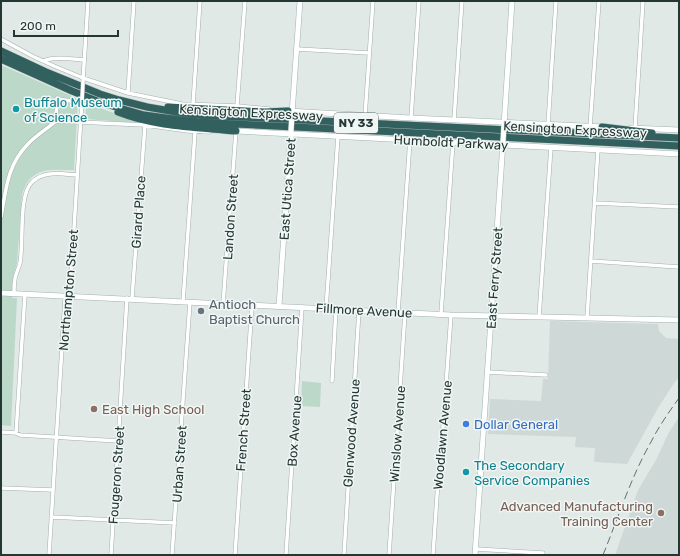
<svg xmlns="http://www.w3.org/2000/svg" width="680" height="556" font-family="Rubik,sans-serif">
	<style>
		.built { fill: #ced8d6 }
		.green { fill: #bbd8c8 }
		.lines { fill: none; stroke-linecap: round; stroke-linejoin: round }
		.street-casing { stroke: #a4b0ad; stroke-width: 4.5 }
		.secondary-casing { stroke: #a0b3b0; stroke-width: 6 }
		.highway-casing { stroke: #bdc3c2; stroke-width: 8 }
		.street { stroke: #fff; stroke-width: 3.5 }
		.secondary { stroke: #fff; stroke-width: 5 }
		.highway { stroke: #32605e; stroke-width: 7 }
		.rail { stroke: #5d7371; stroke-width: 1; stroke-dasharray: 8 4; stroke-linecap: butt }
		.street-bridge-casing { stroke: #a4b0ad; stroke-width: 4.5; stroke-linecap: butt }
		.secondary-bridge-casing { stroke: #a0b3b0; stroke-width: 6; stroke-linecap: butt }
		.street-bridge { stroke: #fff; stroke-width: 3.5 }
		.secondary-bridge { stroke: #fff; stroke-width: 5 }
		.culture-dot { fill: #0f9aa8; stroke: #f0f6f4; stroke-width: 1.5 }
		.worship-dot { fill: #6b7280; stroke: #f0f6f4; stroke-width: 1.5 }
		.education-dot { fill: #8d6e63; stroke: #f0f6f4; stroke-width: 1.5 }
		.shop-dot { fill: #3f7fe0; stroke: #f0f6f4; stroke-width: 1.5 }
		.labels { text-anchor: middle; stroke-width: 3; stroke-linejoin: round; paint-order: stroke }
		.shield { fill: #f0f6f4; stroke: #60706e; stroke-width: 1 }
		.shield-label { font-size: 12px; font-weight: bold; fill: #233735 }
		.culture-label { font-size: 13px; fill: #0d838f; stroke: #f0f6f4; text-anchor: start }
		.street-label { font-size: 13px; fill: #233735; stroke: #f0f6f4 }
		.worship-label { font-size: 13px; fill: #5b616d; stroke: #f0f6f4; text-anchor: start }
		.education-label { font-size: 13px; fill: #785e54; stroke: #f0f6f4; text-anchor: start }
		.shop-label { font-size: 13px; fill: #366cbe; stroke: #f0f6f4; text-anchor: start }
	</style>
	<rect width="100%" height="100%" fill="#e0e9e6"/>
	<path class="built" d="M550,321L658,324L659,331L666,338L679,339V377L674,383L658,408L627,464L594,462L595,448L575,447L576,437L488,434L490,399L541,401L543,379H548Z
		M679,417V555H615L638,490L656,460L669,432Z"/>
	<path class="green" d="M1,65L78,99L74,170C59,170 42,167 31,178C26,182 24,189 22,195L17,263L14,273L12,298H17L11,426L1,425Z
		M87,103L108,111L148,124L87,119L85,116L86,107L87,106Z
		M302,381L321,383L320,407L301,406Z"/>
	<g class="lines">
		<defs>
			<path id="street" d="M1,39L32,56L54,66L83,78L128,93L182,104L237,106L269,109
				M297,49L369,53
				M43,61C55,56 71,59 84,60
				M83,80L88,1
				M128,93L134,1
				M193,104L200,1
				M237,106L245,1
				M365,116L373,1
				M411,118L419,1
				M454,120L462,1
				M56,121L57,98L59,99L82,103
				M548,125L556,1
				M590,127L599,1
				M635,128L643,1
				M595,203L679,207
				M1,217C6,190 7,166 27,145C35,136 47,129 56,121L145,125L188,131L210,132
				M591,261L679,267
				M14,293C14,287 14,280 16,275C17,271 19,267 20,263C24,243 18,195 32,182C44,170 62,174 77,175
				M132,298L145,125
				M183,302L195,132
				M223,304L236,131
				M326,309L338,136
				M398,312L410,140
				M441,314L453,142
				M539,317L551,147
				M587,318L598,149
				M487,372L546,375
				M332,381L336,309
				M1,432L16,433L20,435L118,441
				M16,433L25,294
				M1,488L53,490
				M52,517L175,523
				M475,549L543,553
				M49,555L65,299L70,293L82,100
				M111,555L127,298
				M172,555L190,302
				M235,555L252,305
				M286,555L302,307
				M344,555L359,310
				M389,555L405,313
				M433,555L438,481L440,469L451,315"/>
			<path id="secondary" d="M288,111L411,118L605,127
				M292,114L300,1
				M504,125L512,1
				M631,128L679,130
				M236,131L679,154
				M1,293L451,315L679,320
				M279,306L291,132
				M475,555L503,142"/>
			<path id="highway" d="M1,51L46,72L100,94L119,100L147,107L176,112L197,115L281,119L679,138
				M1,59L72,91L102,103L144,115L196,122L236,124L679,146
				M168,107L265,112L288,111
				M118,112C156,127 195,127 236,131
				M602,127L652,133"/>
		</defs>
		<use href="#street" class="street-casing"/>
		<use href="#secondary" class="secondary-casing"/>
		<use href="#highway" class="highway-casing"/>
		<use href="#street" class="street"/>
		<use href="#secondary" class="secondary"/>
		<use href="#highway" class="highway"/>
		<path class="rail" d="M603,555C618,518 631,477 651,442C659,426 669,412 679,398"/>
		<defs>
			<path id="street-bridge" d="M82,100L83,82"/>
			<path id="secondary-bridge" d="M291,131L292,114
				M503,142L504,125"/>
		</defs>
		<use href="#street-bridge" class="street-bridge-casing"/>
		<use href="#secondary-bridge" class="secondary-bridge-casing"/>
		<use href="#street-bridge" class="street-bridge"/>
		<use href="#secondary-bridge" class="secondary-bridge"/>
	</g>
	<g class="culture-dot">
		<circle cx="16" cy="109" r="4"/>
		<circle cx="466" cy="472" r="4"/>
	</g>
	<circle class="worship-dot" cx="201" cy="311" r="4"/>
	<g class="education-dot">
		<circle cx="94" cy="409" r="4"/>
		<circle cx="661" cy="513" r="4"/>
	</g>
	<circle class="shop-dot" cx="466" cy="424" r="4"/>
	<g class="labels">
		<rect class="shield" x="334" y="113" width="44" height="20" rx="3"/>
		<g class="shield-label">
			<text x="356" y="127">NY 33</text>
		</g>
		<g class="culture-label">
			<text x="24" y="107">Buffalo Museum<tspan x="24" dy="15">of Science</tspan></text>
			<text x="474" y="470">The Secondary<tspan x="474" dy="15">Service Companies</tspan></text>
		</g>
		<g class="street-label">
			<text transform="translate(251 112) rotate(3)" y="5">Kensington Expressway</text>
			<text transform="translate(575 129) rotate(3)" y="5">Kensington Expressway</text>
			<text transform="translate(451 142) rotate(3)" y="5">Humboldt Parkway</text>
			<text transform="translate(287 189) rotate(-86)" y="5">East Utica Street</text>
			<text transform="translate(138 212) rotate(-86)" y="5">Girard Place</text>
			<text transform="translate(230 217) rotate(-86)" y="5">Landon Street</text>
			<text transform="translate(494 278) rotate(-86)" y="5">East Ferry Street</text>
			<text transform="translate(68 290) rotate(-85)" y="5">Northampton Street</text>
			<text transform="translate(364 310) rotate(3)" y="5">Fillmore Avenue</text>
			<text transform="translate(243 430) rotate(-86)" y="5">French Street</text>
			<text transform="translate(294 431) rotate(-86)" y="5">Box Avenue</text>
			<text transform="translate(351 433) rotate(-86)" y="5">Glenwood Avenue</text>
			<text transform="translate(397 434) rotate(-86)" y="5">Winslow Avenue</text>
			<text transform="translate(442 435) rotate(-85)" y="5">Woodlawn Avenue</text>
			<text transform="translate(179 464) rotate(-86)" y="5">Urban Street</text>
			<text transform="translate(116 475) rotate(-86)" y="5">Fougeron Street</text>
		</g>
		<g class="worship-label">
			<text x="209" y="309">Antioch<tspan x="209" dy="15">Baptist Church</tspan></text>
		</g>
		<g class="education-label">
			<text x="102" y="414">East High School</text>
			<text x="653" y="511" text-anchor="end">Advanced Manufacturing<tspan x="653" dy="15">Training Center</tspan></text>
		</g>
		<g class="shop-label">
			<text x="474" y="429">Dollar General</text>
		</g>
	</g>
	<rect width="680" height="556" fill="none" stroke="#233735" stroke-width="4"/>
	<path d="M14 30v6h104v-6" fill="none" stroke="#233735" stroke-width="2"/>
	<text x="20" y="30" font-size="12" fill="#233735" stroke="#f0f6f4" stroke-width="3" paint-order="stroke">200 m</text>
</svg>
